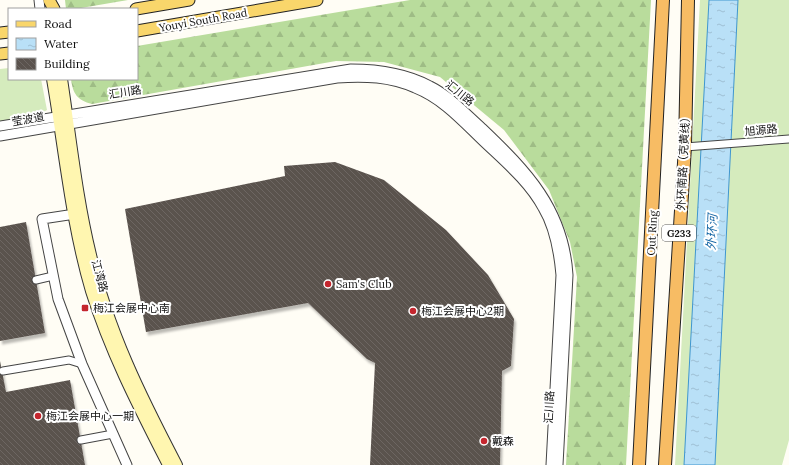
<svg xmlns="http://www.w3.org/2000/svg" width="789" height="465" font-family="Lora,'Noto Sans SC',serif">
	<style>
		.grass { fill: #d5ebbd }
		.forest { fill: url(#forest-firs) }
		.water { fill: url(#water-ripples); stroke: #3f96cf }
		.building { fill: url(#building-back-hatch); filter: url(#shadow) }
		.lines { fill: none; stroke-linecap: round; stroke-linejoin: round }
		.minor-casing { stroke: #444; stroke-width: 9 }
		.tertiary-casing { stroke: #444; stroke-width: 11 }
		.secondary-casing { stroke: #333; stroke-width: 12 }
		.primary-casing { stroke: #222; stroke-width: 13 }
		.trunk-casing { stroke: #222; stroke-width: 14 }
		.minor { stroke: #fff; stroke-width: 7 }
		.tertiary { stroke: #fff; stroke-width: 9 }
		.secondary { stroke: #fff6b0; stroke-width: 10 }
		.primary { stroke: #f9d66b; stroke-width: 11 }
		.trunk { stroke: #f7bc64; stroke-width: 12 }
		.poi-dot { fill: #c4262e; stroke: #fff; stroke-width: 1.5 }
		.labels { text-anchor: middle; stroke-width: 4; stroke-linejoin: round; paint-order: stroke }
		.shield { fill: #fff; stroke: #585858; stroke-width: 1 }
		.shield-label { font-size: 10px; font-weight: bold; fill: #111 }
		.street-label { font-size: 11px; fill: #111; stroke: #fff }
		.poi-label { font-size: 11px; fill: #111; stroke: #fff; text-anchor: start }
		.water-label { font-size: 12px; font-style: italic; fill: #1768a6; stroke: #fff }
	</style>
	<defs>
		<pattern id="forest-firs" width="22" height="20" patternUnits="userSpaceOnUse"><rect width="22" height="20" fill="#b9dc9c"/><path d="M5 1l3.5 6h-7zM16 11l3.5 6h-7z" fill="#9ebc85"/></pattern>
		<pattern id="water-ripples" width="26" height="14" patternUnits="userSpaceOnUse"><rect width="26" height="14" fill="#b9e0f7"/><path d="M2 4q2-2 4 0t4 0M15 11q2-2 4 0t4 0" fill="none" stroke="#9ebfd3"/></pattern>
		<pattern id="building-back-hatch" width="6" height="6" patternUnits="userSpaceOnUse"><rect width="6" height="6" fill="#5a524d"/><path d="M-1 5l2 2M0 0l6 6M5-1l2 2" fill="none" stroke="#6d6662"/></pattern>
		<filter id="shadow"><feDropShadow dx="2" dy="3.5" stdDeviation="1" flood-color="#0004"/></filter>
	</defs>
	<rect width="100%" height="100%" fill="#fffdf5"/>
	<path class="grass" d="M700,0H789V440L782,465H675Z
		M9,68V79H41L47,110L36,116L0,122V69Z"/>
	<path class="forest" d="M65,0H128L81,8L66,9Z
		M410,0H651L626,465H566L577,277L570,242L549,190L504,130L440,77L384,62L336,61L92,104C77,100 73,94 71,79H137V46Z"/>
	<path class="water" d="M709,0H738L715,465H684Z"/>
	<path class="building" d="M335,162L384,180L446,230L488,275L514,319L511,366L502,371L500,465H370L375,363L367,359L308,303L146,332L125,209L285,176L284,166Z
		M26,222L45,333L0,341V227Z
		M0,361L6,392L70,380L85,465H0Z"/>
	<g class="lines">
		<defs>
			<path id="minor" d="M685,147L789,139
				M36,280L53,276
				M3,371L69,360L82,364
				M81,440L113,434"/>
			<path id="tertiary" d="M39,0L40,9
				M0,126L351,69C378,69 406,73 430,86C450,96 465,113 482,128C527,171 564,209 568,275L558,465
				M0,136L337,78C365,76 390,77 415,88C443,99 463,122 484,142C505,162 529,182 543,208C555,228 559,252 561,275L551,465
				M75,214L42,219L58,299L82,364L127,465"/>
			<path id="secondary" d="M52,79C64,148 71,224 91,291C110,352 139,408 168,465
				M62,79C71,138 77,198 91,255C108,330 142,398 177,465"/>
			<path id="primary" d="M49,0L54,9
				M136,9L189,0
				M137,31L317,0
				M0,33L9,32
				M0,54L9,53"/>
			<path id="trunk" d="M639,465L663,0
				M665,465L685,147L688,0"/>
		</defs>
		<use href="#minor" class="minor-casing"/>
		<use href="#tertiary" class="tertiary-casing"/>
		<use href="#secondary" class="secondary-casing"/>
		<use href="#primary" class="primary-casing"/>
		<use href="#trunk" class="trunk-casing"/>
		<use href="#minor" class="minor"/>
		<use href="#tertiary" class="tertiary"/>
		<use href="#secondary" class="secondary"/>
		<use href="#primary" class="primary"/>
		<use href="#trunk" class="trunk"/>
	</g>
	<g class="poi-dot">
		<circle cx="328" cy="284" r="4"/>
		<rect x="81" y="304" width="8" height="8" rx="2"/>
		<circle cx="413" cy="311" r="4"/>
		<circle cx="38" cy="416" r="4"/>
		<circle cx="484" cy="441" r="4"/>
	</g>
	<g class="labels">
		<rect class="shield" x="662" y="225" width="34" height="16" rx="3"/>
		<g class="shield-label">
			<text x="679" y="237">G233</text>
		</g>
		<g class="street-label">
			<text transform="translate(203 20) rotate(-10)" y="4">Youyi South Road</text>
			<text transform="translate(125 92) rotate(-9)" y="4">汇川路</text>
			<text transform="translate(460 93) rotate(39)" y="4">汇川路</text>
			<text transform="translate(28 119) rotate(-10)" y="4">莹波道</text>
			<text transform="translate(761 130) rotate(-5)" y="4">旭源路</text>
			<text transform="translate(683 161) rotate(-87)" y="4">外环南路（克黄线）</text>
			<text transform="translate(652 233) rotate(-87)" y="4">Out Ring</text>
			<text transform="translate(100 276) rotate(75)" y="4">江湾路</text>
			<text transform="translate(549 407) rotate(-87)" y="4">汇川路</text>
		</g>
		<g class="poi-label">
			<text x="336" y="288">Sam's Club</text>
			<text x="93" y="312">梅江会展中心南</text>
			<text x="421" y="315">梅江会展中心2期</text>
			<text x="46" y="420">梅江会展中心一期</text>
			<text x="492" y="445">戴森</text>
		</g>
		<g class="water-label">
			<text transform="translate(712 232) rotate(-87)" y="4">外环河</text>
		</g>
	</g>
	<rect x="8" y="8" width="130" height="72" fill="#ffffff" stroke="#a0a0a0"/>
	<rect x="16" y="21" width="20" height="6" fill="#f9d66b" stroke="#a0a0a0"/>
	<text x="44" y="28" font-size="12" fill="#111111">Road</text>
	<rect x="16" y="38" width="20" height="12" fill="url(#water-ripples)" stroke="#a0a0a0"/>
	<text x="44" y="48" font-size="12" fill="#111111">Water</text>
	<rect x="16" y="58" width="20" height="12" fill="url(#building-back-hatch)" stroke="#a0a0a0"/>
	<text x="44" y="68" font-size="12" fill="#111111">Building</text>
</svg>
